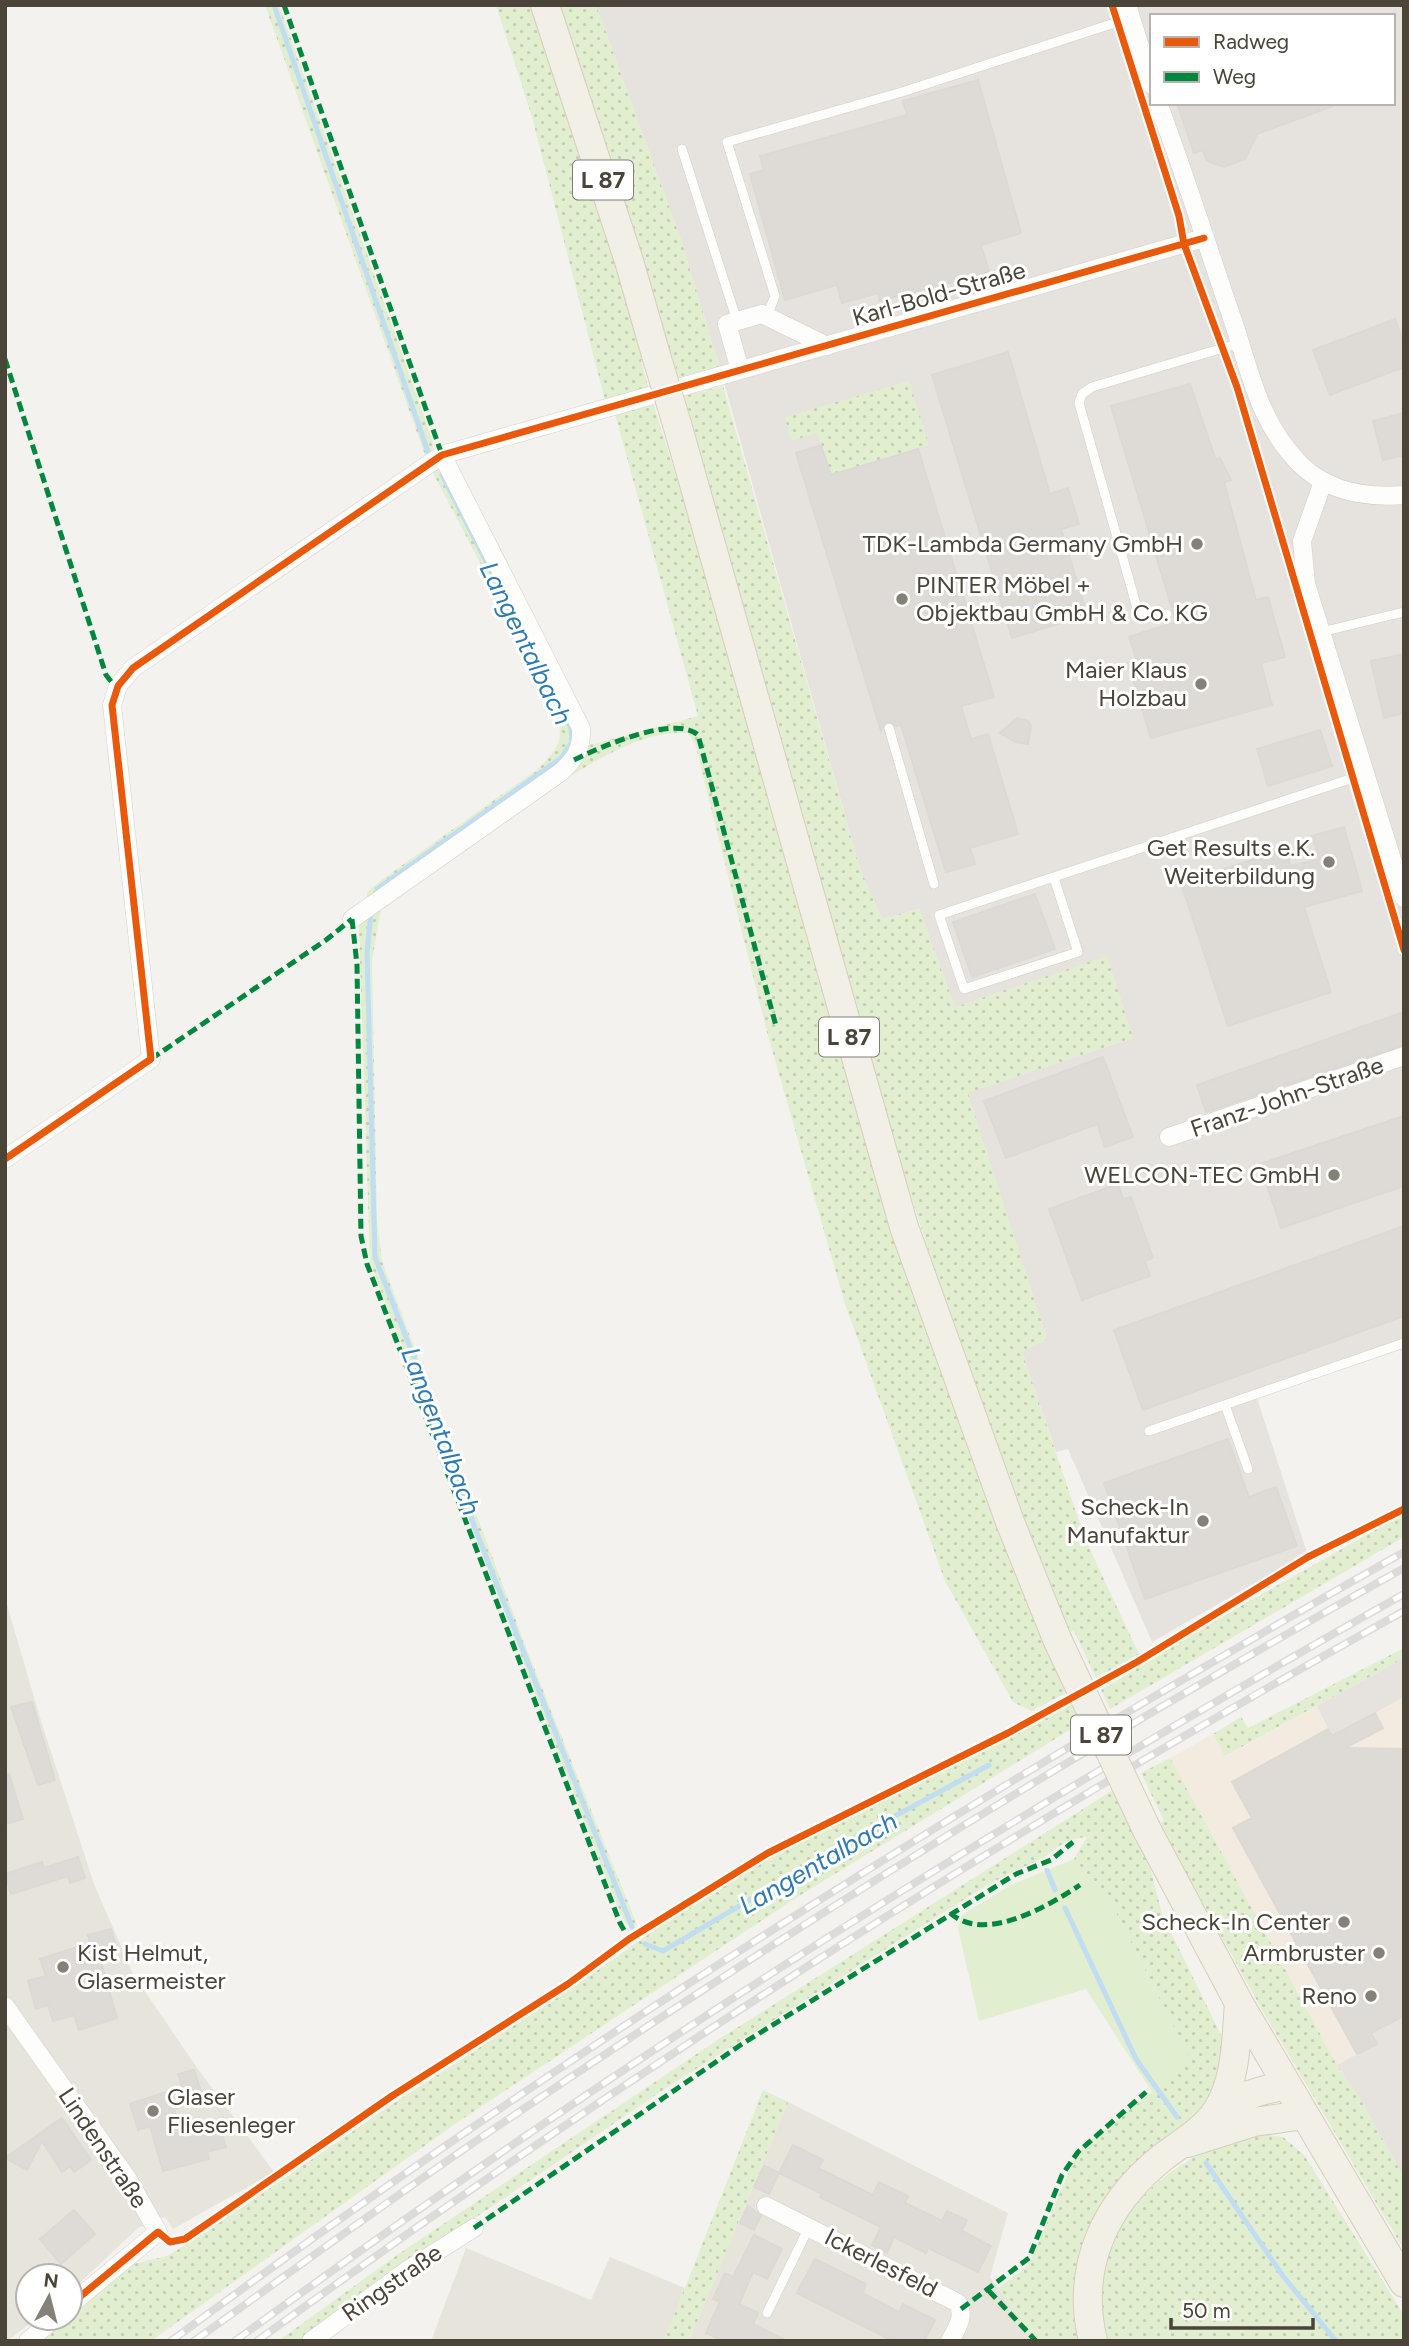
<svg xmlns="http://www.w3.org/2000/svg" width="1409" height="2346" font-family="Figtree,sans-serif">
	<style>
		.residential { fill: #e7e4dc }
		.commercial { fill: #f3ebdf }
		.industrial { fill: #e6e2de; fill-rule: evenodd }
		.grass { fill: url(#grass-dots) }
		.garden { fill: #e1eecf }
		.parking { fill: #e6e3df }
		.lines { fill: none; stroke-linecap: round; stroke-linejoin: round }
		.stream { stroke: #c0ddf1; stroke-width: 5 }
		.building { fill: #dedbd6; stroke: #dcd9d4; stroke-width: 2 }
		.service-casing { stroke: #d2d0cb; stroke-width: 10 }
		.minor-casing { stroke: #d2d0cb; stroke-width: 19 }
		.primary-casing { stroke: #d6cebb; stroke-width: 30 }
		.service { stroke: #fdfdfc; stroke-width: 9 }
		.minor { stroke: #fdfdfc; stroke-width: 18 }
		.primary { stroke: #f2efe6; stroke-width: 28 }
		.rail-casing { stroke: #dbdbda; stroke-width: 8 }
		.rail { stroke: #fff; stroke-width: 5; stroke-dasharray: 16; stroke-linecap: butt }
		.primary-bridge-casing { stroke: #d6cebb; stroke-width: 30; stroke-linecap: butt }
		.primary-bridge { stroke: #f2efe6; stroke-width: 28 }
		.quiet { stroke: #00873e; stroke-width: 5; stroke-dasharray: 10 5; stroke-linecap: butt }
		.cycleway-casing { stroke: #fff; stroke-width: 11 }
		.cycleway { stroke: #e8590c; stroke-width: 7 }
		.poi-dot { fill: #868178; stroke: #fff; stroke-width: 2.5 }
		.labels { text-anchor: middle; stroke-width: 6; stroke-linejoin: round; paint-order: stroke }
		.shield { fill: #fff; stroke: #817c74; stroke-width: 2 }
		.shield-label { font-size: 23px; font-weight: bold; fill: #4b4439 }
		.street-label { font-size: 24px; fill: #4b4439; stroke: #fff }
		.poi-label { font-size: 24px; fill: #4b4439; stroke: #fff; text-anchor: end }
		.water-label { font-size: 26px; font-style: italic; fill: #2e7ab2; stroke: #fff }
	</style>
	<defs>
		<pattern id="grass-dots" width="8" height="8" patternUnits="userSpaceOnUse" patternTransform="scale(1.75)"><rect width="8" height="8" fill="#e1eecf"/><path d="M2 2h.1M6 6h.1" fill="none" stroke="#c3cdb2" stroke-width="1.8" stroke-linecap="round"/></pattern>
	</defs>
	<rect width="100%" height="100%" fill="#f4f2ee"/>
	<path class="residential" d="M5,1598L41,1721L94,1884L133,1974L198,2069L274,2172L173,2229L165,2217L138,2228L70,2292V2276H28V2318H37L7,2341Z
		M788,2102L1008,2213L990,2277L1036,2341H689Z
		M466,2248L591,2300L610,2257L685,2288L664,2341H431Z"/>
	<path class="commercial" d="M1404,1658V2177L1358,2095L1337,2065L1170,1758L1213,1734L1226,1756Z"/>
	<path class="industrial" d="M596,5H1404V1347L1257,1398L1307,1553L1152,1642L1068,1449L1056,1452L1022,1352L1047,1339L967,1093L1133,1038L1107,957L955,1007L919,909L882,919L860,869L720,368L681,240ZM1152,16H1393V103H1152Z"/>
	<path class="grass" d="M265,5H279L433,442V449L426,458Z
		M496,5H533L581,151L644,359L641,360L649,390L606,404L532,117Z
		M558,5H596L681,240L720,368L680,382L671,352H668Z
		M909,381L929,445L831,475L817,433L791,441L785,417Z
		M723,386L860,869L882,919L919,909L955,1007L1107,956L1133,1038L968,1093L1047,1339L1022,1352L1085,1539L1139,1654L1096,1678L1074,1631L1069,1632C906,1241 803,828 688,420L691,419L684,396Z
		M653,403L1045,1645L1066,1693L1031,1711L1013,1702L945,1581L845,1304L767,1032L695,743L688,733C636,730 586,768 542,793L582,760L590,745L698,716L615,414Z
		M441,469L574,724L572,756L365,902L368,891L387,876L538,769C563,744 564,738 554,704L432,471Z
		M382,903L372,961L377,1222L382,1261L527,1650L637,1925L632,1927L625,1923L605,1875L370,1262L359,928L362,918Z
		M1404,1514V1537L1110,1709L1101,1690L1244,1604Z
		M1404,1648V1658L1225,1756L1213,1734L1241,1717L1248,1728Z
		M1071,1703L1081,1723L799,1896L637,2003L455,2124L151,2341H39L70,2318V2315L129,2265L167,2256L197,2238L397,2101L578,1984L659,1927L771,1857Z
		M1170,1758L1337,2065L1358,2095L1404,2177V2250L1260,2006L1159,1824L1164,1821L1141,1773Z
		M1113,1790L1144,1843L1162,1914L1223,2039L1217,2090L1085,2245L1075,2279L1074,2322L1080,2341H1036L998,2288L1029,2265L1078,2151L1152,2092L1188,2055L1108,1897L1074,1859L1087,1837C1059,1839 1059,1850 1037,1861C1016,1870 996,1880 976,1892L663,2090L425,2252L304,2341H278L400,2253L713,2043Z
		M763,2090L788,2102L689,2341H664Z
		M1264,2134L1283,2137L1304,2155L1404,2315V2341H1105C1077,2236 1165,2149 1264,2134Z"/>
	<path class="garden" d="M1074,1859L1108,1897L1188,2055L1152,2092L1086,1989L979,2021L958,1928L962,1915L1011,1885Z"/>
	<path class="parking" d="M627,5H1025L658,112Z
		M1330,107L1336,118L1348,114L1389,220L1375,226L1381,238L1253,286L1249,275L1237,280L1203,189L1249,174L1245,159L1254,141L1253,136Z
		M702,138L734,234L719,239L739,297L711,307L659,152Z
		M1184,274L1206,342L1180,351L1192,382L1109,406L1160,579L1145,583L1103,580L1028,322Z
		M883,354L887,368L802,393L798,379Z
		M758,401L873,797L856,802L741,405Z
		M1404,1658V1697L1332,1736L1317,1706Z
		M1403,2017L1404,2019V2177L1358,2095L1337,2065L1377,2044L1372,2034Z"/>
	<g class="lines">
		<path class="stream" d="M274,5L428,452
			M377,889L561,758L572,742L571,728L442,475
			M371,913L367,953L375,1257L445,1438L476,1531L632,1927
			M1047,1870L1055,1890
			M1065,1908L1136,2059L1177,2117
			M645,1944L663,1951L858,1836L989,1765
			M1206,2163L1283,2276L1336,2341"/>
	</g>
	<path class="building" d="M978,80L1021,233L981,245L989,272L880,301L878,293L842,303L837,285L785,300L750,174L764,170L760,156L907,115L903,101Z
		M1177,103H1335L1336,105L1257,134L1245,159L1224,167L1207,161L1203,150L1194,153Z
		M1395,319L1404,343V367L1330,395L1313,350Z
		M1008,352L1050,494L1068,488L1079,524L1061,529L1087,615L1012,638L932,375Z
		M1190,384L1216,460L1220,458L1231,480L1224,482L1256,600L1268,597L1285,657L1261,663L1272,705L1151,738L1128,663L1137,660L1129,637L1176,622L1111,406Z
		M1404,413V455L1383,460L1373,421Z
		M821,445L831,475L918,449L994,697L961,706L971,739L988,734L1018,834L970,848L975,864L946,872L901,725L896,726L886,722L881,731L796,453Z
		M1404,654V713L1384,718L1371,661Z
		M1017,718L1028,721L1031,726L1028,744L1015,742L1000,733Z
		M1320,730L1332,766L1268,786L1257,749Z
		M1344,827L1362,891L1304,907L1331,992L1228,1026L1181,883L1285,849L1291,866L1319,859L1312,836Z
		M1035,894L1055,949L972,977L953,922Z
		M1404,1012V1045L1206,1112L1197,1085Z
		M1103,1057L1133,1137L1105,1147L1097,1124L1006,1158L984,1101Z
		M1404,1116V1186L1281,1228L1260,1164Z
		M1118,1184L1123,1199L1131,1197L1153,1258L1145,1261L1150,1276L1082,1300L1049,1209Z
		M1404,1226V1316L1143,1410L1114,1330Z
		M1228,1439L1249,1497L1276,1487L1297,1546L1145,1599L1104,1483Z
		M32,1702L55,1780L38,1785L11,1707Z
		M1375,1713L1383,1728L1345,1748L1404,1749V2016L1371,2033L1377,2044L1357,2054L1233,1828L1252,1818L1232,1782L1328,1729L1332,1736Z
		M5,1774H9L23,1819L5,1824Z
		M78,1857L85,1878L70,1883L68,1876L11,1894L5,1874L42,1862L44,1868Z
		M111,1929L117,1950L99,1955L117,2018L79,2030L74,2015L53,2021L48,2005L36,2009L28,1981L46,1976L40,1959L90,1943L88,1935Z
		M194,2070L204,2100L174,2109L184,2139L220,2128L226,2147L207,2152L209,2159L163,2171L150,2126L138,2130L130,2104L182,2087L178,2074Z
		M62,2118L91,2160L74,2172L70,2166L62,2172L42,2141L27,2170L5,2158Z
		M793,2145L823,2160L818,2168L873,2195L879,2182L908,2196L905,2203L942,2221L947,2211L967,2220L962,2231L991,2246L978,2272L928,2248L926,2253L894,2237L887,2253L872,2245L881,2227L820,2197L822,2194L779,2173Z
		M764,2166L779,2173L769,2194L754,2187Z
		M748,2206L761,2216L754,2230L740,2223Z
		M74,2210L95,2234L61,2264L40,2239Z
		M754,2235L782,2249L767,2279L753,2272L739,2304L758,2313L753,2324L787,2341H724L706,2333L720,2302L713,2299L725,2273L733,2277Z
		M815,2259L866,2284L862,2293L899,2312L903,2304L935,2320L924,2341H893L797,2293Z"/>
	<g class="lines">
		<defs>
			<path id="service" d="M682,149L737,321
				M767,316L775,296L727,142L902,92L1130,18
				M1167,614L1145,615L1137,608L1079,403L1082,394L1092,387L1240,343
				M1321,632L1404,612
				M889,728L934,884
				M1054,878L1078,952L964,989L939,915L1365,774
				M1225,1405L1248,1469
				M1149,1431L1404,1343
				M767,2313L809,2227"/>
			<path id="minor" d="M1127,5L1152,85
				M1158,103C1185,175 1208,248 1233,321C1251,374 1259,423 1300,464C1328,492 1366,498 1404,495
				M740,370L727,324L762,314L827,346
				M1323,482L1302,541L1306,584L1404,898
				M352,919L561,772C576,758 582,749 581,728L442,455
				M1169,1137L1404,1056
				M5,1159L151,1059L112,705L118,686L133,668L442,455L1204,238
				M5,2006L127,2178L158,2232L70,2305
				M766,2206L958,2303C965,2317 957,2328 950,2341
				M28,2341L55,2318
				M311,2341L409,2269L474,2228"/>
			<path id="primary" d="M545,5L629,261L656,355
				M677,424L904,1227L1010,1522L1057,1639
				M1147,1830L1239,2003L1404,2283
				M1215,2113C1239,2098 1258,2089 1286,2086
				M1188,2143L1254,2122L1304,2115
				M1093,2341C1075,2267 1105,2203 1163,2157C1180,2144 1204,2130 1216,2112C1237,2081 1236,2038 1239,2003"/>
		</defs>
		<use href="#service" class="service-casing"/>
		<use href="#minor" class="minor-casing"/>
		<use href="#primary" class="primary-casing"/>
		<use href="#service" class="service"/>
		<use href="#minor" class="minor"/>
		<use href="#primary" class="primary"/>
		<defs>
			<path id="rail" d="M171,2341C564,2051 980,1792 1404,1552
				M194,2341C298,2267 401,2191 507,2120C798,1923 1097,1739 1404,1568
				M235,2341C608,2068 1001,1820 1404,1594
				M257,2341C624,2075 1007,1831 1404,1611"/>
		</defs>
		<use href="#rail" class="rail-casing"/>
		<use href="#rail" class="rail"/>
		<defs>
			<path id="primary-bridge" d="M656,355L677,424
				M1057,1639L1147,1830"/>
		</defs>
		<use href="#primary-bridge" class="primary-bridge-casing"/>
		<use href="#primary-bridge" class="primary-bridge"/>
		<path class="quiet" d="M284,5L442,455
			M5,359L106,675L117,689
			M574,760C600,747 675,714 698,735L776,1026
			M352,919L357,965L361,1236L367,1264L620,1923L629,1939
			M151,1059L326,940L352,919
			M950,1913C985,1944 1048,1906 1080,1885
			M474,2228L742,2044L1016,1874L1051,1860L1073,1842
			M989,2291L1036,2341
			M961,2309L1029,2258L1062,2175L1078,2152L1146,2092"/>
		<defs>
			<path id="cycleway" d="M1112,5L1179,216L1184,244L1237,387L1404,950
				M5,1159L151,1059L112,705L118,686L133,668L442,455L1204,238
				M70,2305L158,2232L170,2242L185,2239L392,2096L568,1984L629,1939L768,1853L1008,1733L1137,1662L1308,1557L1404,1509"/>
		</defs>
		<use href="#cycleway" class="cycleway-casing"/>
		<use href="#cycleway" class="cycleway"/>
	</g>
	<g class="poi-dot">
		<circle cx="1197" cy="544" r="7"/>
		<circle cx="902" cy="599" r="7"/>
		<circle cx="1201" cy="684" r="7"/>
		<circle cx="1329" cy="862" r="7"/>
		<circle cx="1334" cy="1175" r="7"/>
		<circle cx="1203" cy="1521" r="7"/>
		<circle cx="1344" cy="1922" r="7"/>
		<circle cx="1379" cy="1953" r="7"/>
		<circle cx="63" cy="1967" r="7"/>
		<circle cx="1371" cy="1996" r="7"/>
		<circle cx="153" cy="2111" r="7"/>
	</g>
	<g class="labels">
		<g class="shield">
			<rect x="573" y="160.5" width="60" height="39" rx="5"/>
			<rect x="819" y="1017.5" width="60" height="39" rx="5"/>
			<rect x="1071" y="1715.5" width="60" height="39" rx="5"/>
		</g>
		<g class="shield-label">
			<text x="603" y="188">L 87</text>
			<text x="849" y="1045">L 87</text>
			<text x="1101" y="1743">L 87</text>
		</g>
		<g class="street-label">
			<text transform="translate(939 294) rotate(-16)" y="8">Karl-Bold-Straße</text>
			<text transform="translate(1287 1097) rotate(-19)" y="8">Franz-John-Straße</text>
			<text transform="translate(103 2148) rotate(56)" y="8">Lindenstraße</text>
			<text transform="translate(881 2263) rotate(27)" y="8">Ickerlesfeld</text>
			<text transform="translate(392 2283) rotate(-35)" y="8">Ringstraße</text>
		</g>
		<g class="poi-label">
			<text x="1183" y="552">TDK-Lambda Germany GmbH</text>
			<text x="916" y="593" text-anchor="start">PINTER Möbel +<tspan x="916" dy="28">Objektbau GmbH &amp; Co. KG</tspan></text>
			<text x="1187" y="678">Maier Klaus<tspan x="1187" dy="28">Holzbau</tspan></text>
			<text x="1315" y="856">Get Results e.K.<tspan x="1315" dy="28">Weiterbildung</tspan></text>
			<text x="1320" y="1183">WELCON-TEC GmbH</text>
			<text x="1189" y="1515">Scheck-In<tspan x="1189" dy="28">Manufaktur</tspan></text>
			<text x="1330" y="1930">Scheck-In Center</text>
			<text x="77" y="1961" text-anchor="start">Kist Helmut,<tspan x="77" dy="28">Glasermeister</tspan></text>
			<text x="1365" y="1961">Armbruster</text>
			<text x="1357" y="2004">Reno</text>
			<text x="167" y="2105" text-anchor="start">Glaser<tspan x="167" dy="28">Fliesenleger</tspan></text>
		</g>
		<g class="water-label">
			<text transform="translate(526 643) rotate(64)" y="9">Langentalbach</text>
			<text transform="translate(441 1431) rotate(69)" y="9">Langentalbach</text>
			<text transform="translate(818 1863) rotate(-30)" y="9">Langentalbach</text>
		</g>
	</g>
	<rect width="1409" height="2346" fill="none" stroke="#4b4439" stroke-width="14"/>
	<rect x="1150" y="14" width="245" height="91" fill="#ffffff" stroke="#b7b4b0" stroke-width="2"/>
	<rect x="1164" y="37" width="35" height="10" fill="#e8590c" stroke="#b7b4b0" stroke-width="2"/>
	<text x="1213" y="49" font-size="21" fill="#4b4439">Radweg</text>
	<rect x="1164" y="72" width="35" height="10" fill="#00873e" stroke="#b7b4b0" stroke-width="2"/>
	<text x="1213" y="84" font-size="21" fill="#4b4439">Weg</text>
	<g transform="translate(49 2297) rotate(7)"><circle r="33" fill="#ffffff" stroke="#b7b4b0" stroke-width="2"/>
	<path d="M0-5L12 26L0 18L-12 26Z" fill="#868178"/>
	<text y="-10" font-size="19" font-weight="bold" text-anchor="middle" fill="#4b4439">N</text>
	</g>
	<path d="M1171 2318v10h142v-10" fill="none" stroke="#4b4439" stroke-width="3.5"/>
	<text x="1182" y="2318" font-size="21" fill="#4b4439" stroke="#ffffff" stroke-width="5" paint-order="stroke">50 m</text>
</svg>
